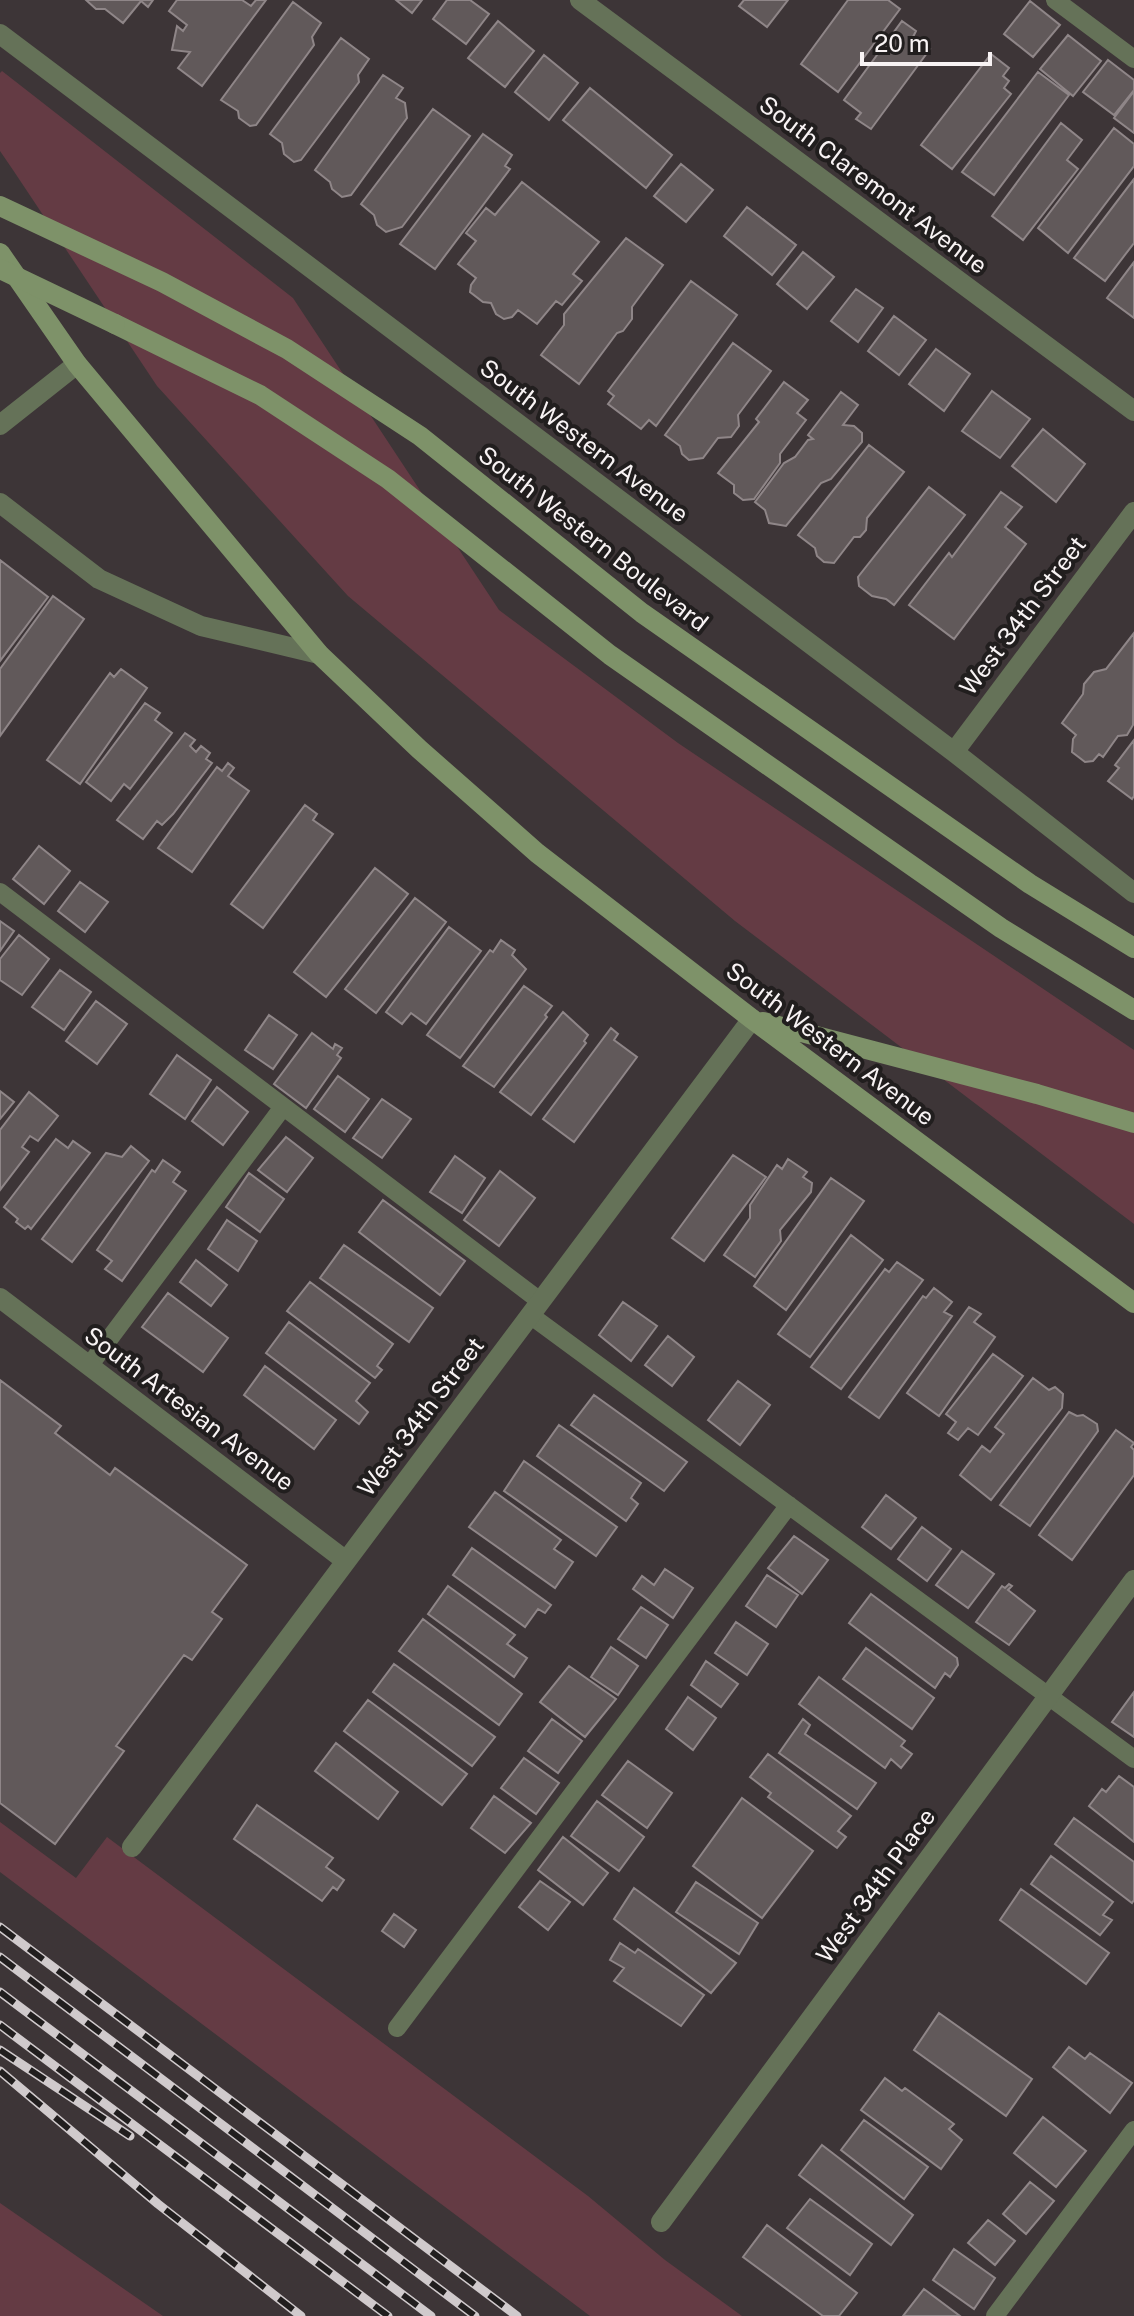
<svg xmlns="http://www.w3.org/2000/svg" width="1134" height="2316" font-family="'Public Sans',sans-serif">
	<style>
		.green { fill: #643b44 }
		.building { fill: #61595a; stroke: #8f8688; stroke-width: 2 }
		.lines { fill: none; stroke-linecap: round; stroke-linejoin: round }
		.lane { stroke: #657258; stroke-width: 18 }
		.street { stroke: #657258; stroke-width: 20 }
		.secondary { stroke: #7e9269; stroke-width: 20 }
		.rail-casing { stroke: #d0cacc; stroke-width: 9 }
		.rail { stroke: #211e1e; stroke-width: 6; stroke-dasharray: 18; stroke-linecap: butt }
		.secondary-bridge { stroke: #7e9269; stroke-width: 20 }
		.labels { text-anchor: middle; stroke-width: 8; stroke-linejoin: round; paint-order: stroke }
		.street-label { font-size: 24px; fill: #f8f3f4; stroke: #211e1e }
	</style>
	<rect width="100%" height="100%" fill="#3d3537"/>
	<path class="green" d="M2,71L293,298L499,610L678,743L1134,1050V1224L735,921L348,596L157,386L13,170L0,151V73Z
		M0,1822L76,1878L107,1837L588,2196L665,2260L742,2316H590L0,1872Z
		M0,2203L163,2316H0Z"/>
	<path class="building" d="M86,0H153L148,7L141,1L123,23L105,9H96Z
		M177,0H242L251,6L256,0H266L202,86L178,68L190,52L172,50L177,26L183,31L187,25L169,11Z
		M396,0H422L412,13Z
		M447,0H470L489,14L466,44L433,19Z
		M744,0H788L767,27L739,6Z
		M848,0H888L900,9L838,92L801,64Z
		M1030,1L1060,25L1033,57L1004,34Z
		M293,2L321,23L312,37L314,45L256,125L250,126L239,118L238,111L221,100Z
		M498,21L534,51L505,87L468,58Z
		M902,21L916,31L913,37L930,49L871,129L856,119L861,113L844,100Z
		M1068,35L1101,61L1073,96L1040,69Z
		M341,38L369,59L358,75L359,82L301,160L294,162L284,154L282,143L270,134Z
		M991,54L1009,68L1003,76L1009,81L1004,88L1011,94L952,169L921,145Z
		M544,55L578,83L549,120L515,92Z
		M1108,60L1134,80V90L1114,115L1083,92Z
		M1038,72L1069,95L994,195L962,172Z
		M383,75L403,88L396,98L405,103L407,118L351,195L342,197L332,189L330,182L315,170Z
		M590,88L672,155L646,188L563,120Z
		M1134,91V133L1114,118Z
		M433,109L470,136L402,227L386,232L377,225L374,215L361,204Z
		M1061,123L1082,140L1067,160L1078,169L1023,240L992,216Z
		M1114,128L1134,144V166L1068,253L1038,228Z
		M483,134L512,155L505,166L510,169L435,269L400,244Z
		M681,164L713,190L686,222L654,196Z
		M1134,179V243L1105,281L1074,258Z
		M522,182L599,242L573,274L582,281L562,305L556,301L537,324L518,310L512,317L504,319L496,314L491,303L483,302L470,292L471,285L476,278L458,264L476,241L466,233L486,208L495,215Z
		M747,207L796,245L772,275L724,236Z
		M626,238L663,265L632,307V319L623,331L617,333L579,384L541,355L564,325V314Z
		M803,252L834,277L807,309L777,284Z
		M1134,262V318L1107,298Z
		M691,281L737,315L656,426L649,420L641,429L608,404L614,396L608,391Z
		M856,289L883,308L858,342L831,321Z
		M894,316L926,340L899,375L868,351Z
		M733,343L771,371L738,415L739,426L731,437L718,438L703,458L689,460L682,454L680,446L665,435Z
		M936,349L970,374L944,411L909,384Z
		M784,382L808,400L797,413L806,420L780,454V463L754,499L743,500L734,493V485L718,473L759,422L756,419Z
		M992,391L1030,419L1000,458L962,431Z
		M841,392L858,405L843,425L854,426L862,433V442L831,479L821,483L786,526L769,523L765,510L755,502L784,463L795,457L808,440L813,439L808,435Z
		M1043,429L1085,464L1056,502L1012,466Z
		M869,445L904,472L867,518L866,530L860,537H854L834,563L824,562L817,556L815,548L798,535Z
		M929,487L965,515L894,605L886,599L872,596L859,586L858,577Z
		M1001,492L1022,507L1005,527L1026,544L954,639L909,605L949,553L952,557Z
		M0,560L48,597L0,661Z
		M53,596L84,619L0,736V669Z
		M1134,633L1133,725L1127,735L1118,736L1103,757L1099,754L1093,761L1085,762L1072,752L1073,739L1076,735L1062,723L1083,694L1084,684L1094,672L1106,669Z
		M121,669L147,688L80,784L47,760L110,673L114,677Z
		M145,703L160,713L155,720L172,733L130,789L124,784L111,801L86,782Z
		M185,733L195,740L190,746L196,752L201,746L210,753L206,759L212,763L173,814L162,825L157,821L143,839L117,820Z
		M1134,740V796L1132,799L1108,781L1119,768L1115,765Z
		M228,763L234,768L228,776L249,791L192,872L158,848L217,767L222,771Z
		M305,805L317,814L313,820L333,834L263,928L231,904Z
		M39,846L70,871L44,904L13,879Z
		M375,868L408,894L326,997L294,972Z
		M80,882L108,902L85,932L58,911Z
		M415,898L446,922L376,1013L345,989Z
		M0,921L14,931L0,951Z
		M449,927L481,951L426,1024L411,1013L402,1024L386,1012Z
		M19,935L49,959L22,995L0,980V959Z
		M501,940L515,950L512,955L526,969L460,1058L427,1035L490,950L493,952Z
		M60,970L91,992L64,1030L32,1007Z
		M524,986L552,1006L545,1015L547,1017L494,1087L463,1066Z
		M96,1001L127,1024L97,1064L66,1041Z
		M563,1012L588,1035L584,1041L586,1043L531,1115L500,1092Z
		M269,1015L297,1035L273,1069L245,1050Z
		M611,1028L618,1034L614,1040L637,1057L574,1142L543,1119Z
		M312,1033L333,1049L335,1044L342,1048L337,1055L341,1058L306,1108L274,1084Z
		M177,1055L211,1080L185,1119L150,1094Z
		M338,1076L369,1099L345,1132L314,1109Z
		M217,1087L248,1112L223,1145L192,1121Z
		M0,1091L14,1102L0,1119Z
		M29,1092L58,1116L38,1141L30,1136L22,1147L29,1152L0,1190V1130Z
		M382,1099L411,1119L382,1158L353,1138Z
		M286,1137L313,1158L287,1192L258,1170Z
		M56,1139L68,1148L73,1141L90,1153L31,1229L28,1226L25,1229L16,1222L18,1219L4,1207Z
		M131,1146L149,1161L72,1262L42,1239L106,1153L122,1157Z
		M733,1155L766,1177L704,1261L672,1238Z
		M455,1156L485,1178L462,1213L430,1192Z
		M788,1159L807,1172L803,1177L812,1183L811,1192L780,1230L781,1241L755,1277L724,1255L750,1218V1205L777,1165L782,1169Z
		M163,1160L180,1172L173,1182L186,1191L122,1281L105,1269L112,1261L97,1250L152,1170L155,1172Z
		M500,1171L535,1198L499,1246L464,1220Z
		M249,1173L284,1199L260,1232L226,1207Z
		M831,1178L864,1201L786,1310L754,1286Z
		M383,1200L465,1261L440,1295L359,1232Z
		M227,1220L257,1241L238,1271L208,1249Z
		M851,1235L883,1260L810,1357L778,1334Z
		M344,1245L433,1308L409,1342L320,1278Z
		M196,1260L227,1285L211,1306L180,1282Z
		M897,1262L923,1280L841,1389L811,1367L885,1269L889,1272Z
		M310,1282L393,1344L377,1366L382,1370L375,1378L287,1311Z
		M934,1288L952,1302L944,1312L952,1316L879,1418L849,1397L923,1296L926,1298Z
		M168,1293L228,1338L203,1372L142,1327Z
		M623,1302L657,1326L631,1361L599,1335Z
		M969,1307L981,1314L974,1322L995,1337L939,1416L907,1393Z
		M289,1322L370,1383L356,1401L368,1412L359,1424L266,1353Z
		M668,1336L694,1357L672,1386L645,1365Z
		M993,1354L1023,1376L978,1435L968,1428L958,1440L948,1433L956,1422L946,1414Z
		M265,1366L336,1420L314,1449L244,1395Z
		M1033,1378L1049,1390L1055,1387L1063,1394L1062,1408L991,1500L960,1475L982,1446L990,1452L1004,1434L995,1427Z
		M0,1380L61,1426L55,1433L110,1475L115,1468L247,1565L212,1612L222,1619L192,1660L184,1655L116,1746L124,1751L55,1844L0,1803Z
		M738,1381L770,1405L740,1445L708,1420Z
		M594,1395L687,1462L664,1491L571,1425Z
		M1069,1412L1077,1416L1083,1415L1097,1424L1098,1431L1030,1526L1000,1505Z
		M559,1425L641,1483L631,1498L638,1504L626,1521L537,1456Z
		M1116,1430L1134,1443L1131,1447L1134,1450V1475L1072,1560L1039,1535Z
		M524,1461L617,1527L596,1556L504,1491Z
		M495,1492L561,1540L554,1549L573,1562L555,1588L469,1527Z
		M886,1495L916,1518L891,1549L862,1527Z
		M922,1527L951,1549L927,1581L898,1559Z
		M794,1536L828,1560L802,1594L768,1568Z
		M472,1548L551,1605L545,1613L538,1609L525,1627L453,1575Z
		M962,1551L994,1574L968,1608L936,1585Z
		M665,1569L693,1588L673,1618L633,1589L642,1576L654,1585Z
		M767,1575L798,1595L776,1627L746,1606Z
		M1009,1584L1012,1586L1008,1590L1035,1611L1009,1645L976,1622L1002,1586L1005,1588Z
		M448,1586L515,1635L507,1644L527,1658L514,1677L428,1614Z
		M871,1594L957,1658L958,1665L950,1677L945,1673L935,1688L849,1623Z
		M641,1607L668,1625L646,1658L618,1639Z
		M423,1619L522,1694L499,1725L399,1651Z
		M736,1622L768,1644L747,1675L715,1653Z
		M611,1647L638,1666L618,1695L591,1677Z
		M866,1648L934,1698L912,1729L843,1679Z
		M706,1661L738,1684L721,1707L691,1685Z
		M394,1664L495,1737L472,1766L373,1692Z
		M569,1666L616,1699L585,1737L540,1702Z
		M819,1677L905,1741L901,1746L912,1754L901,1768L891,1759L885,1768L799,1704Z
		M1134,1692V1737L1112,1722Z
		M688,1697L716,1718L693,1750L666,1729Z
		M368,1700L467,1774L442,1805L344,1731Z
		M552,1719L582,1741L558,1773L528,1751Z
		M803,1719L810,1725L805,1734L876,1783L857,1809L779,1753Z
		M336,1743L398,1792L378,1819L315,1771Z
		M768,1754L851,1816L838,1831L846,1837L837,1848L768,1797L771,1793L750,1777Z
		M524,1758L559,1783L536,1814L501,1788Z
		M628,1761L672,1793L647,1828L602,1795Z
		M1119,1776L1134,1787V1842L1089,1806L1102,1789L1106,1792Z
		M494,1796L531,1823L505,1853L471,1828Z
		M742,1798L813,1851L762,1918L693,1866Z
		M597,1801L644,1837L619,1871L571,1836Z
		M257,1805L333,1858L326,1867L344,1880L337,1890L333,1887L322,1901L234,1839Z
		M1074,1818L1134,1862V1900L1132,1903L1055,1844Z
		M563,1837L608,1873L583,1905L538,1870Z
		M1051,1856L1113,1902L1103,1915L1112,1920L1100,1935L1031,1884Z
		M540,1881L570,1902L548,1930L519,1907Z
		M696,1882L758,1923L739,1954L676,1912Z
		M634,1888L736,1963L711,1993L614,1919Z
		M1021,1889L1109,1953L1086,1984L1000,1920Z
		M394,1914L416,1930L404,1947L382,1931Z
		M620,1943L635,1953L638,1949L704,1995L681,2026L614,1981L624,1968L610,1960Z
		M939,2013L1032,2079L1006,2116L914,2050Z
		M1069,2047L1085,2059L1090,2053L1132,2083L1110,2113L1053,2067Z
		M885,2078L902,2091L905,2088L954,2124L949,2129L962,2140L941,2169L861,2110Z
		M1043,2117L1086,2151L1056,2187L1014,2153Z
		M864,2120L928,2167L904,2199L841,2150Z
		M822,2145L913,2215L891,2245L799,2175Z
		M1030,2182L1054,2201L1026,2234L1003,2214Z
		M810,2199L872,2244L850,2275L787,2228Z
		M988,2220L1015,2241L995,2265L968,2243Z
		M767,2225L857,2293L839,2316H823L743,2257Z
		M954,2249L995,2278L974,2309L933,2280Z
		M924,2289L960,2316H903Z"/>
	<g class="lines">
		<path class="lane" d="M1055,0L1134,59
			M0,892L540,1301
			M530,1315L1134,1759
			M89,1366L283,1107
			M397,2028L789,1505
			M995,2316L1134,2130"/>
		<path class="street" d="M580,0L1134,411
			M0,34L954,752L1134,893
			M0,425L77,364
			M0,503L99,579L201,626L319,654
			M954,752L1134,512
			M0,1298L346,1561
			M132,1847L752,1019
			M661,2222L1134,1580"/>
		<path class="secondary" d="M0,206L162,282L287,349L420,436L642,613L1030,884L1134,948
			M0,253L77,364L319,654L419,749L537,853L752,1019L1134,1303
			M115,324L260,395L388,479L610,655L1001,928L1134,1010
			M763,1022L1037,1094L1134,1123"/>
		<defs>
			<path id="rail" d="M0,1927L517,2316
				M0,1957L475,2316
				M0,1992L431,2316
				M0,2025L388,2316
				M0,2050L130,2136
				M0,2071L158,2204L301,2316"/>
		</defs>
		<use href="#rail" class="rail-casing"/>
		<use href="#rail" class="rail"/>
		<path class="secondary-bridge" d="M0,269L115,324"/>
	</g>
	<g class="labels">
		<g class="street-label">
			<text transform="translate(873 185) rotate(37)" y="8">South Claremont Avenue</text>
			<text transform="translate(584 441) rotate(37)" y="8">South Western Avenue</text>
			<text transform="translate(593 539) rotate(38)" y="8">South Western Boulevard</text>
			<text transform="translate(1023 616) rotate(-53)" y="8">West 34th Street</text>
			<text transform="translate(830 1044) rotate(37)" y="8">South Western Avenue</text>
			<text transform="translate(189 1409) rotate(37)" y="8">South Artesian Avenue</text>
			<text transform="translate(421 1417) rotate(-53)" y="8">West 34th Street</text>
			<text transform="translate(876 1886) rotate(-54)" y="8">West 34th Place</text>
		</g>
	</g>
	<path d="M862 52v12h128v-12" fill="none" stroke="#f8f3f4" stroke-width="4"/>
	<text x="874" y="52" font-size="24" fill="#f8f3f4" stroke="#211e1e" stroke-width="6" paint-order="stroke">20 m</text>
</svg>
